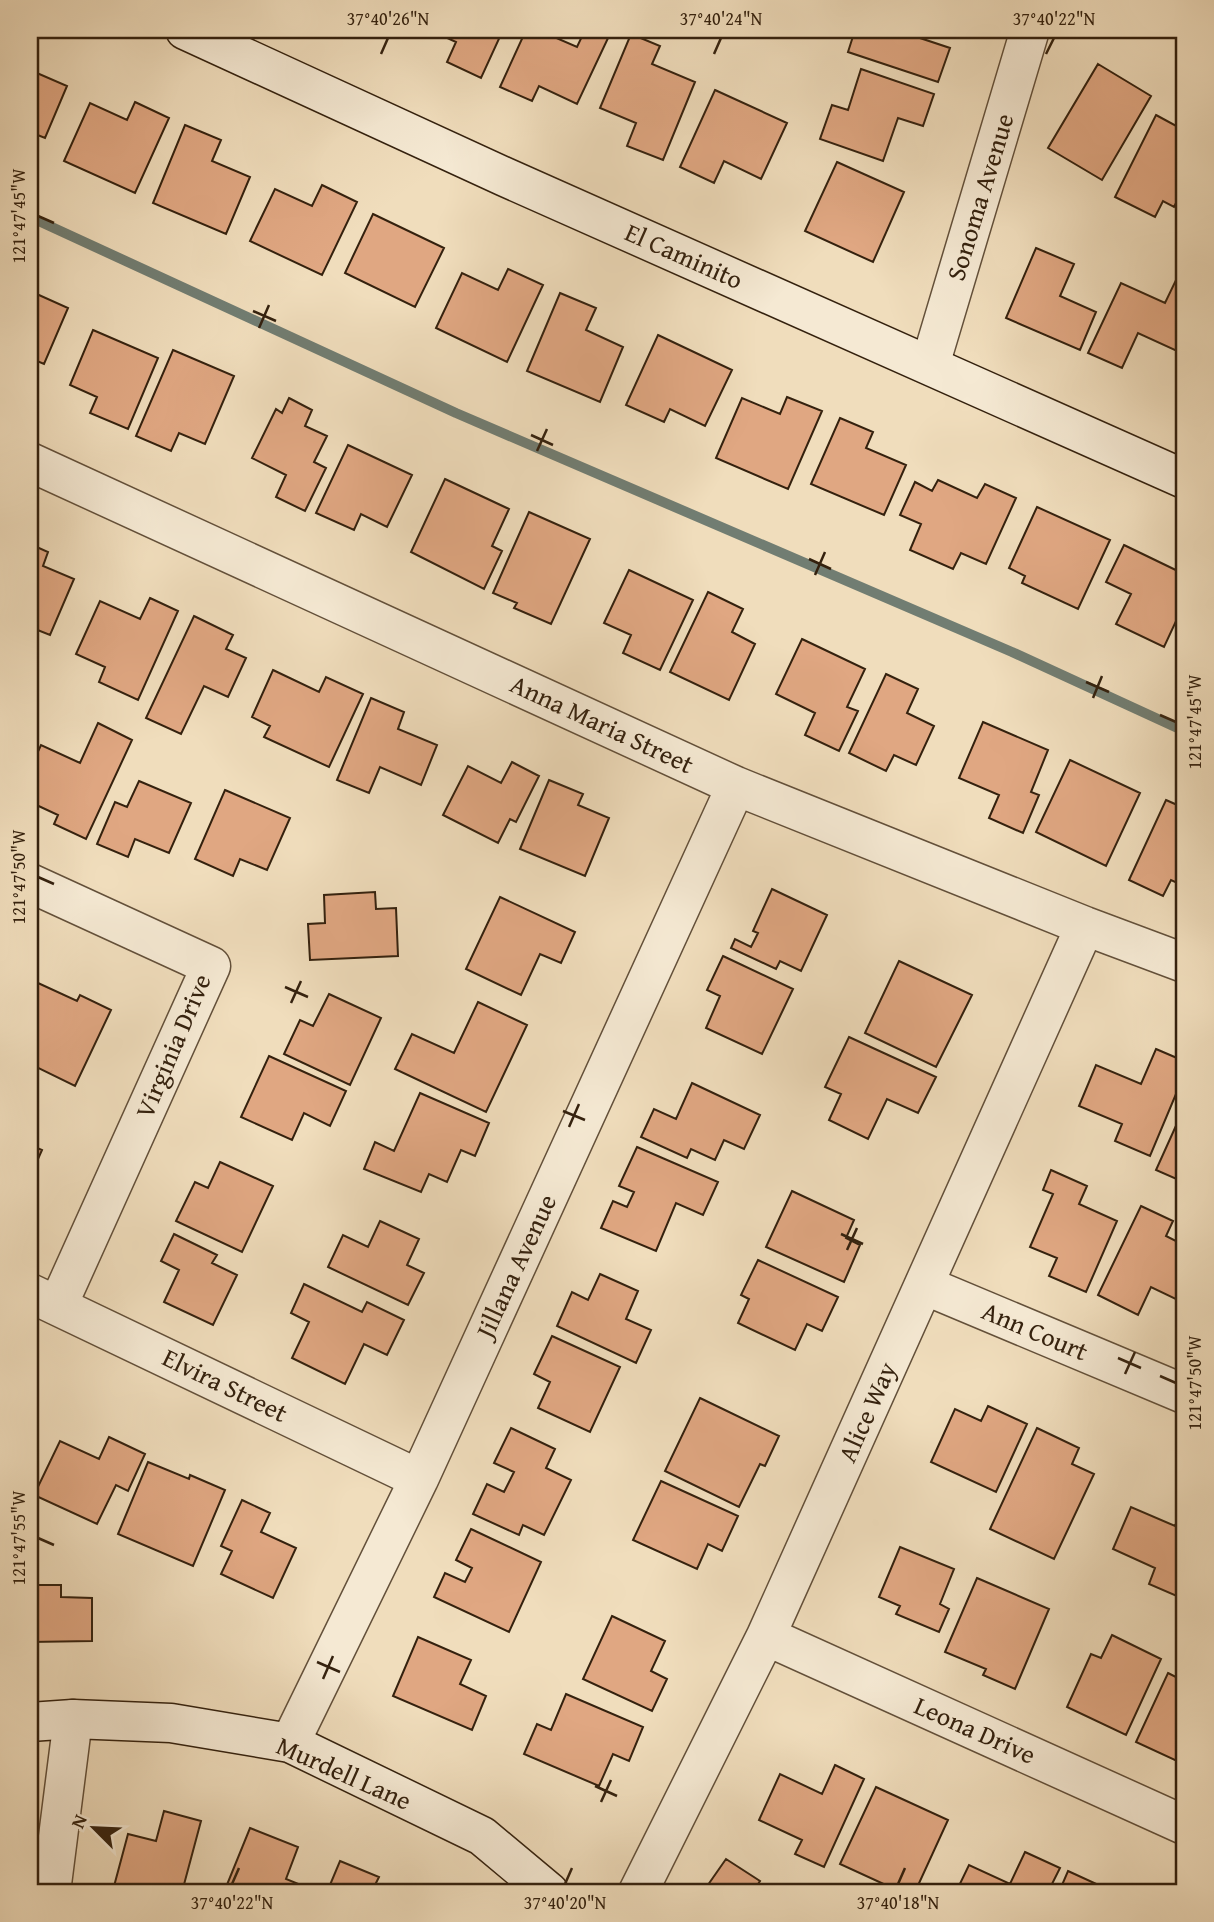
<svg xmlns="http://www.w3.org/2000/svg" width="1214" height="1922" font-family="'Gentium Book Plus',serif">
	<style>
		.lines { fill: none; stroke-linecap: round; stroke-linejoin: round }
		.stream { stroke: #717d72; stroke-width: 10 }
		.building { fill: #e0a782; stroke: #34210e; stroke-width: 2 }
		.street-casing { stroke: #63503a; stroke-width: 41 }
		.secondary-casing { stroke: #34210e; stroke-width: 41 }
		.street { stroke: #f5e9d3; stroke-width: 38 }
		.secondary { stroke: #f5e9d3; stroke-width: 38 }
		.ticks { fill: none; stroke: #34210e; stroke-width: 2.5 }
		.labels { text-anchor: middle; stroke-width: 5; stroke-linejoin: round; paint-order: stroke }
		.street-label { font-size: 26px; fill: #34210e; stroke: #f5e9d3 }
		.neatline { fill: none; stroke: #34210e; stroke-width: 2.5 }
		.ticks-label { font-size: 18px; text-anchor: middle; fill: #34210e }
	</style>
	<rect width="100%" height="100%" fill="#f0ddbc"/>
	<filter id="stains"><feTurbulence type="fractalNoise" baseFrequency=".00286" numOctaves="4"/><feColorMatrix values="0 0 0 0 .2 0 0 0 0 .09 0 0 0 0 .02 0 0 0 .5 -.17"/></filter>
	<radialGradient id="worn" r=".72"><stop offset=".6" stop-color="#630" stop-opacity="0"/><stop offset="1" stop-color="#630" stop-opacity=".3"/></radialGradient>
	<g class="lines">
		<path class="stream" d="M30,217L456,413L1012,652L1184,731"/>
	</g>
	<path class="building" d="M430,30H503L481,78L447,62L456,42Z
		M526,30H538L577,47L585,30H594L609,36L577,104L539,86L532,101L500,87Z
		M855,30H919L917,37L950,48L938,82L848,52Z
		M631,34L660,46L652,64L695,82L663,160L627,146L636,123L600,108Z
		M1098,64L1151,96L1102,180L1048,148Z
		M861,69L934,94L923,126L898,118L883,161L820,139L832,105L848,110Z
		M30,70L67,86L45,138L30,132Z
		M715,90L787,123L761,179L724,161L714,183L680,167Z
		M135,102L169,118L135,193L64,161L90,103L127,120Z
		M1156,115L1178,127L1184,119V187L1174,207L1163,201L1155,217L1115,197Z
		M185,125L221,140L212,161L250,177L226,234L153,203Z
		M837,162L904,192L873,262L805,231Z
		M322,185L357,202L322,275L250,241L275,189L312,206Z
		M373,214L444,248L415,307L345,273Z
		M1036,248L1074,264L1060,296L1096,312L1080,350L1006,318Z
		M508,269L543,285L507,362L436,328L462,273L498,290Z
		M1176,280L1184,284V336L1177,351L1138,333L1122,368L1088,353L1121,283L1165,303Z
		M30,291L68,308L44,364L30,358Z
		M560,293L596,308L586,330L623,347L600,402L527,371Z
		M93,330L158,358L128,429L90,413L97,397L70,385Z
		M658,335L732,370L705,426L670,409L664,422L626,405Z
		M173,350L234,376L205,444L179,433L171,451L136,436Z
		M787,397L822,411L788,489L716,458L742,398L780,414Z
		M289,398L312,410L305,426L327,436L314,462L326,468L305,511L276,497L286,475L252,458L276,409L282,413Z
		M840,418L873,432L866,448L906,465L884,515L811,484Z
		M348,445L412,475L387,527L361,514L354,530L316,513Z
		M445,479L509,509L492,546L502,551L484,589L411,552Z
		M938,480L977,498L985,484L1016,498L986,564L961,553L953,569L910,550L921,524L900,515L915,482L932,491Z
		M1037,507L1110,540L1078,609L1022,583L1025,576L1009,568Z
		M529,512L590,539L551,624L514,608L517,603L493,593Z
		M30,544L48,552L43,566L74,579L50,635L30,627Z
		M1124,545L1184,574V604L1164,647L1116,624L1131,594L1106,582Z
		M629,570L693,600L660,670L623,653L631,635L604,623Z
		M708,592L743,609L732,632L755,644L729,700L670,672Z
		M150,598L178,611L138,700L99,682L105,667L76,654L100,601L140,619Z
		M194,616L233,635L226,649L246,658L228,697L204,686L181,734L146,718Z
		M802,639L865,669L847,707L858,711L839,751L805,735L815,713L776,694Z
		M273,670L319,692L326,677L363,694L329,767L264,737L270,726L252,717Z
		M886,674L918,689L907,713L934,726L916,765L894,755L886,771L849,753Z
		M371,698L404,712L398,729L437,745L421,785L380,767L369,793L337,780Z
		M983,722L1048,750L1031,792L1039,795L1023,833L989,818L999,795L959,778Z
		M98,723L132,740L86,839L54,824L58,815L30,802V769L41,745L80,763Z
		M1070,760L1140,793L1106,866L1036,832Z
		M512,762L539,776L516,822L510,819L498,843L443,815L468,766L501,783Z
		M549,780L583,794L578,805L609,818L585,876L520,849Z
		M139,781L191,803L169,853L135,839L128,857L97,844L115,802L127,807Z
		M225,790L290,818L267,870L240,859L233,876L195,859Z
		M1166,800L1184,808V886L1171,880L1163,896L1129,880Z
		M772,889L827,915L801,971L780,961L776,969L731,948L735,939L751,947L758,933L753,931Z
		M375,892L376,909L396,908L398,956L310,960L308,924L325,923L324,895Z
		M500,897L575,932L561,963L540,954L521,995L466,969Z
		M723,956L793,989L762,1054L706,1028L720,996L707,990Z
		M899,961L972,995L936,1067L865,1033Z
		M38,983L77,1001L80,995L111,1010L75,1086L30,1064V1001Z
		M329,994L381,1018L350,1085L284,1054L300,1020L313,1026Z
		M478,1002L527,1025L486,1112L395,1069L412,1034L454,1053Z
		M849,1037L936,1077L918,1113L887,1099L868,1139L829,1120L841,1094L825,1087Z
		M1156,1049L1184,1061V1075L1150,1156L1115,1141L1122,1124L1079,1106L1096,1065L1141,1084Z
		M269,1056L346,1091L330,1126L304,1113L292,1140L241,1117Z
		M692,1083L760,1115L744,1149L724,1140L715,1160L691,1149L687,1158L641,1137L654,1109L676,1119Z
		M420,1093L489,1123L475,1156L461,1150L447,1182L429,1174L421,1192L364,1169L375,1142L394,1151Z
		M1184,1108V1173L1181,1181L1156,1170Z
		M30,1145L42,1150L30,1177Z
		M637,1147L718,1182L703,1215L676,1203L656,1251L601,1228L613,1201L627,1207L634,1192L619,1186Z
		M220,1162L273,1186L242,1252L176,1221L195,1182L208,1188Z
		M1051,1170L1087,1186L1079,1204L1117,1221L1086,1292L1049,1276L1057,1258L1030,1247L1053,1194L1043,1190Z
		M792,1191L854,1220L846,1238L860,1245L844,1282L766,1247Z
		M1141,1206L1173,1221L1166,1236L1184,1245V1303L1151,1287L1138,1315L1098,1295Z
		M380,1221L419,1239L407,1265L424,1273L408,1305L328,1267L343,1235L368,1247Z
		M174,1234L217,1255L212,1263L237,1275L213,1325L164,1302L179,1270L161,1261Z
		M758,1260L838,1297L822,1331L807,1324L795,1350L738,1323L749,1299L741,1295Z
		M600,1274L638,1291L626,1319L651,1330L636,1363L557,1326L572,1292L588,1300Z
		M304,1284L362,1312L367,1302L404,1320L387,1355L364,1344L345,1384L292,1358L309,1322L291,1313Z
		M552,1336L620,1367L590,1432L538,1408L550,1382L534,1374Z
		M700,1398L779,1436L765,1466L760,1464L739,1507L665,1471Z
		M988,1406L1027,1424L996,1492L931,1462L955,1409L981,1421Z
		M511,1428L555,1449L546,1468L571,1480L544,1535L523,1525L519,1535L473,1514L487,1484L504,1492L514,1472L494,1463Z
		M1037,1428L1079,1448L1072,1464L1094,1474L1054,1559L990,1529Z
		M109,1437L145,1454L128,1491L116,1485L97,1524L34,1495L60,1441L99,1459Z
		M148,1462L189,1479L190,1475L225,1490L193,1566L118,1534Z
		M661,1481L738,1516L722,1551L708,1544L697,1569L633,1540Z
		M242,1500L270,1513L261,1532L296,1548L273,1598L221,1574L232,1551L221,1546Z
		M1184,1504V1585L1179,1597L1149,1584L1155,1568L1113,1549L1131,1507L1175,1526Z
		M471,1529L541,1562L509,1632L434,1597L445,1573L465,1582L472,1568L456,1560Z
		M900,1547L954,1569L940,1604L949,1609L939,1632L896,1614L900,1606L879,1597Z
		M977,1578L1049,1609L1015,1689L983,1675L986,1669L945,1652Z
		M30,1585H61V1597L92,1598V1641L30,1642Z
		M612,1616L665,1641L651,1671L667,1679L652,1711L583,1679Z
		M1112,1635L1161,1659L1126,1735L1067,1707L1091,1654L1101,1658Z
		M418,1637L471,1660L460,1684L486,1696L472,1730L393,1696Z
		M1168,1673L1184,1681V1745L1177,1761L1136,1742Z
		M566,1694L643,1727L629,1761L613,1754L599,1786L524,1754L537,1724L551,1730Z
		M835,1765L864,1779L824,1867L795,1854L802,1840L759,1820L780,1774L822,1794Z
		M876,1787L948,1820L915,1892H901L840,1864Z
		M164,1811L201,1821L182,1892H122L113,1890L128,1834L156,1841Z
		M250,1828L298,1847L286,1879L301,1885L298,1892H224Z
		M1025,1852L1060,1868L1048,1892H956L969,1865L1010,1884Z
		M726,1859L760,1881L753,1892H703Z
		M340,1861L379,1877L373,1889L381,1892H327Z
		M1068,1871L1103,1887L1101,1892H1059Z"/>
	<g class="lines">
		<defs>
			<path id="street" d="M930,365L1030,30
				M30,462L736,786L1085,926L1184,963
				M30,883L211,966L58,1305
				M924,1285L1184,1394
				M30,1293L419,1479
				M766,1636L1184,1825
				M290,1743L419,1479L736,786
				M51,1892L73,1719
				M638,1892L766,1636L1085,926"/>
			<path id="secondary" d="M185,30L505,177L1184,479
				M30,1722L73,1719L171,1723L290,1743L482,1836L549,1892"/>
		</defs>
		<use href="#street" class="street-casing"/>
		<use href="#secondary" class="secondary-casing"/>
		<use href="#street" class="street"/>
		<use href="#secondary" class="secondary"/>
	</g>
	<path class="ticks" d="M381,54L388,38M714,54L721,38M1046,54L1054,38M38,216L54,223M253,311L276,321M259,328L269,305M531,435L553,445M537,451L547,429M809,559L831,569M815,575L825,552M1086,682L1109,692M1093,698L1102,676M1160,715L1176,722M38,877L54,884M285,987L308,997M291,1003L301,981M563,1111L585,1120M569,1127L579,1104M841,1234L863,1244M847,1250L857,1228M1118,1358L1141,1368M1125,1374L1135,1352M1160,1376L1176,1383M38,1538L54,1545M317,1662L340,1672M323,1679L333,1656M595,1786L617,1796M601,1802L611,1780M232,1884L239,1868M565,1884L572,1868M898,1884L905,1868"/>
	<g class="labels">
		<g class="street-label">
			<text transform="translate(980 197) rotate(-73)" y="9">Sonoma Avenue</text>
			<text transform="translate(684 256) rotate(24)" y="9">El Caminito</text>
			<text transform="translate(602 724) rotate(25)" y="9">Anna Maria Street</text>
			<text transform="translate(173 1046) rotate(-67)" y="9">Virginia Drive</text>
			<text transform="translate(516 1266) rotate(-65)" y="9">Jillana Avenue</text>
			<text transform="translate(1035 1331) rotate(23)" y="9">Ann Court</text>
			<text transform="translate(225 1385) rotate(26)" y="9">Elvira Street</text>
			<text transform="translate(867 1412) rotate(-66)" y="9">Alice Way</text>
			<text transform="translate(975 1730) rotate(24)" y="9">Leona Drive</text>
			<text transform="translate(344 1773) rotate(24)" y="9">Murdell Lane</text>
		</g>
	</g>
	<rect width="1214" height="1922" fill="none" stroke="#f0ddbc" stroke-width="77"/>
	<g transform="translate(94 1828) rotate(294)" stroke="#f5e9d3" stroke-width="5" paint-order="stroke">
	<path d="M0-5L12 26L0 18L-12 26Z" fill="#34210e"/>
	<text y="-10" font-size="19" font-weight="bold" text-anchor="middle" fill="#34210e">N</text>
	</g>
	<rect x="38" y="38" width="1138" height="1846" class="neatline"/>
	<g class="ticks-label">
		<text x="388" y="25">37°40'26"N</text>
		<text x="721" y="25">37°40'24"N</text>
		<text x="1054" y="25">37°40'22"N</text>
		<text transform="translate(19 216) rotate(-90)" y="6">121°47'45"W</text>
		<text transform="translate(1195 722) rotate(-90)" y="6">121°47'45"W</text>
		<text transform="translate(19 877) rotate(-90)" y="6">121°47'50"W</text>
		<text transform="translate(1195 1383) rotate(-90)" y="6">121°47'50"W</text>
		<text transform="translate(19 1538) rotate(-90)" y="6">121°47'55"W</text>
		<text x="232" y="1909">37°40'22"N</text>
		<text x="565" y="1909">37°40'20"N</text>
		<text x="898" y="1909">37°40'18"N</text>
	</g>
	<rect width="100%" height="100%" filter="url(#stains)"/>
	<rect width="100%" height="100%" fill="url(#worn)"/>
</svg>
